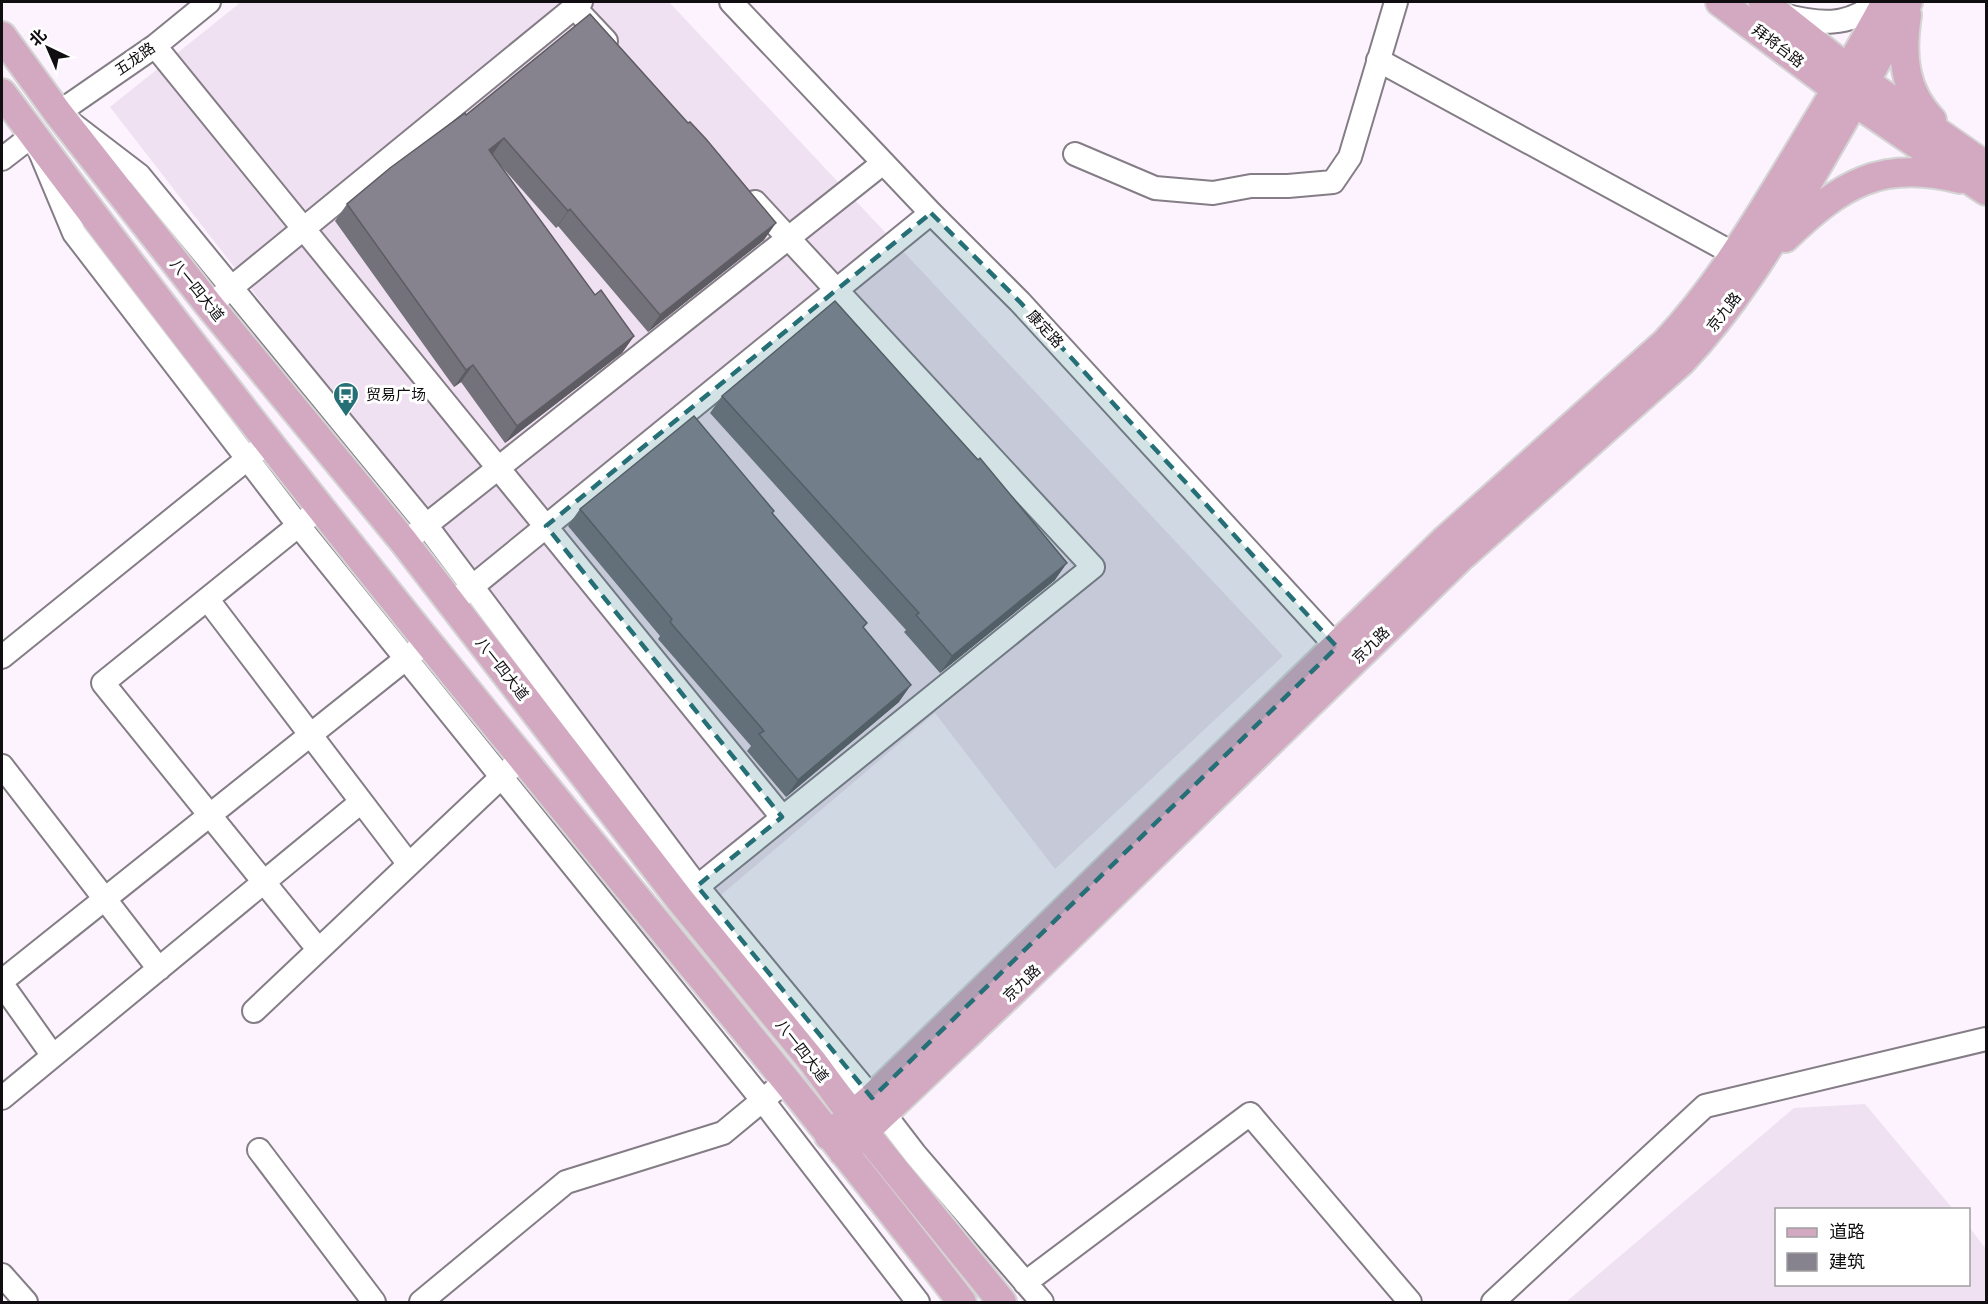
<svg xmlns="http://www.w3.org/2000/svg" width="1988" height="1304" font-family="Barlow,'Noto Sans SC',sans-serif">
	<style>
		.built { fill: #efe1f1 }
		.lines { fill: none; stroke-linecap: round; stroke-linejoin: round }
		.minor-casing { stroke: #847d86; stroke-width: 26 }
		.major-casing { stroke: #d4d4d4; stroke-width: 32 }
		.minor { stroke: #fff; stroke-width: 22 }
		.major { stroke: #d2a9c0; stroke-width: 28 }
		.wall { fill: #73717a }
		.shaded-wall { fill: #5e5c63 }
		.building { fill: #86838e; stroke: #5e5c63; stroke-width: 1.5 }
		.marked { fill: #256f77; fill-opacity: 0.2; stroke: #256f77; stroke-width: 4.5; stroke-dasharray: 12 8; stroke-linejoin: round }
		.labels { text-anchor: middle; stroke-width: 6; stroke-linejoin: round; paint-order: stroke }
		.street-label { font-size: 15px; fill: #110e11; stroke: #fff }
		.poi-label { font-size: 15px; fill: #110e11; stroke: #fff; text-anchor: start }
	</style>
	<rect width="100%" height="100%" fill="#fcf3fe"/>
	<path class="built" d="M241,2H669L1283,656L1055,869L935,713L721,895L110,107Z
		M1865,1104L1953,1209L1776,1210V1284H1968L1969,1227L1986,1249V1302H1566L1794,1108Z"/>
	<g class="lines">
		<defs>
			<path id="minor" d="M209,2L155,46L58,113L139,175L426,525L697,886L872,1098L915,1154L1042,1302
				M731,2L931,213L1020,302L1347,658
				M574,7L606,41
				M1783,15C1818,24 1848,28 1877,2
				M155,46L782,817
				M1378,60L1736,255
				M1075,154L1155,188L1213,193L1251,186H1288L1333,182L1350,157L1396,2
				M2,159L33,135L74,233L299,526L763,1101L918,1302
				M220,297L581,2
				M309,517L103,683L318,949
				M415,534L883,163
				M462,595L931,213
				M208,600L408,863
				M2,657L257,451
				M2,766L159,969
				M687,895L1093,567L755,202
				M2,981L418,649
				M2,984L53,1056
				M254,1011L512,767
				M2,1098L361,802
				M259,1150L374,1302
				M2,1275L26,1302
				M1025,1283L1250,1114L1410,1302
				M421,1302L566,1182L723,1133L787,1080
				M1493,1302L1705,1106L1986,1039"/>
			<path id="major" d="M1720,2L1837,90L1986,191
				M1763,2L1850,71L1986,166
				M1907,15C1901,54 1903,90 1932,120
				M2,36L58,113L208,304L404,542L681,901L812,1061L865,1133L1002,1302
				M2,93C170,319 344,541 523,759C670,940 820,1118 962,1302
				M1785,238C1841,184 1881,159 1960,179
				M829,1136L872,1098L1444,541L1665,343C1714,291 1750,232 1787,171C1821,115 1855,60 1886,2
				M843,1152L1012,992L1461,557L1682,361C1733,307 1770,246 1808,182C1843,122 1877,63 1908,2"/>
		</defs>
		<use href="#minor" class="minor-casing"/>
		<use href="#major" class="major-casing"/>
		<use href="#minor" class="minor"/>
		<use href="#major" class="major"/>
	</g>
	<path class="wall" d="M466,115L764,240L648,332L558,226L556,228L494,158L595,295L634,336L622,353L505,443L461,382L454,387L335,221L347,204Z
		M722,396L1055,580L940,673L904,632L906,630L710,413Z
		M580,509L772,514L867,623L863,628L899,702L786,797L747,751L751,746L658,639L660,636L568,526Z"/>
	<path class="shaded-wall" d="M504,138L492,155L489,150Z
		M570,209L558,226L556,228L568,211Z
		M776,223L764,240L648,332L660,315Z
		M634,336L622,353L505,443L517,426Z
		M473,365L461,382L454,387L466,370Z
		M1067,563L1055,580L940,673L952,656Z
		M911,685L899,702L786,797L798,780Z"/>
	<path class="building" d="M590,14L688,123L690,122L706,139L776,223L660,315L570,209L568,211L504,138L489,150L595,295L601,290L634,336L517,426L473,365L466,370L347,204L390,168L465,113L466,115Z
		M835,301L978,460L980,458L1067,563L952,656L916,615L919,613L722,396Z
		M694,416L774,511L772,513L867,623L863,627L911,685L798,780L759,734L764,731L670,622L672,619L580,509Z"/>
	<path class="marked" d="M931,213L1020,302L1337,647L872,1098L697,886L782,817L546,526Z"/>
	<defs>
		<symbol id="bus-pin" viewBox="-11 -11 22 30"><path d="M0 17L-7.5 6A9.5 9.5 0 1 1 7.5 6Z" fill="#256f77" stroke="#fff"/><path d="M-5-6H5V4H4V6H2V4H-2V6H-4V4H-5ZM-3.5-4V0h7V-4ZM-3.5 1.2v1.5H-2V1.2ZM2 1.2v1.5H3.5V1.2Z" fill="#fff"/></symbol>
	</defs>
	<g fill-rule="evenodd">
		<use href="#bus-pin" x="331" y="380" width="30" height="40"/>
	</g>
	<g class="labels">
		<g class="street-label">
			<text transform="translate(1778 46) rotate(37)" y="5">拜将台路</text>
			<text transform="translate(135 59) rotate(-35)" y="5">五龙路</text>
			<text transform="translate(197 290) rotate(51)" y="5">八一四大道</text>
			<text transform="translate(1724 312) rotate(-52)" y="5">京九路</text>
			<text transform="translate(1045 329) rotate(47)" y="5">康定路</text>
			<text transform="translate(1371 645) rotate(-44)" y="5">京九路</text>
			<text transform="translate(502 669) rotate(52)" y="5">八一四大道</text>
			<text transform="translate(1022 983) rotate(-44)" y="5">京九路</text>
			<text transform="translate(802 1051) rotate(52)" y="5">八一四大道</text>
		</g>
		<g class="poi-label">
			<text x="366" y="400">贸易广场</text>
		</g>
	</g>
	<rect width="1988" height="1304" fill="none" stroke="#110e11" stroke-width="6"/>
	<rect x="1775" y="1208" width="195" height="78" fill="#ffffff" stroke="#a09fa0" stroke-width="1.5"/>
	<rect x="1787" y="1228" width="30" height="9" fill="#d2a9c0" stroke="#a09fa0" stroke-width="1.5"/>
	<text x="1829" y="1238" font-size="18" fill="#110e11">道路</text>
	<rect x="1787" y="1253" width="30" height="18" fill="#86838e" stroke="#a09fa0" stroke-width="1.5"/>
	<text x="1829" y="1268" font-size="18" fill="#110e11">建筑</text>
	<g transform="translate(48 48) rotate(316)" stroke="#ffffff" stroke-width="4.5" paint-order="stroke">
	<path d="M0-4.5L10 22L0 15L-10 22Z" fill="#110e11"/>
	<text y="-9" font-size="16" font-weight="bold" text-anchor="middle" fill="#110e11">北</text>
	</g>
</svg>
